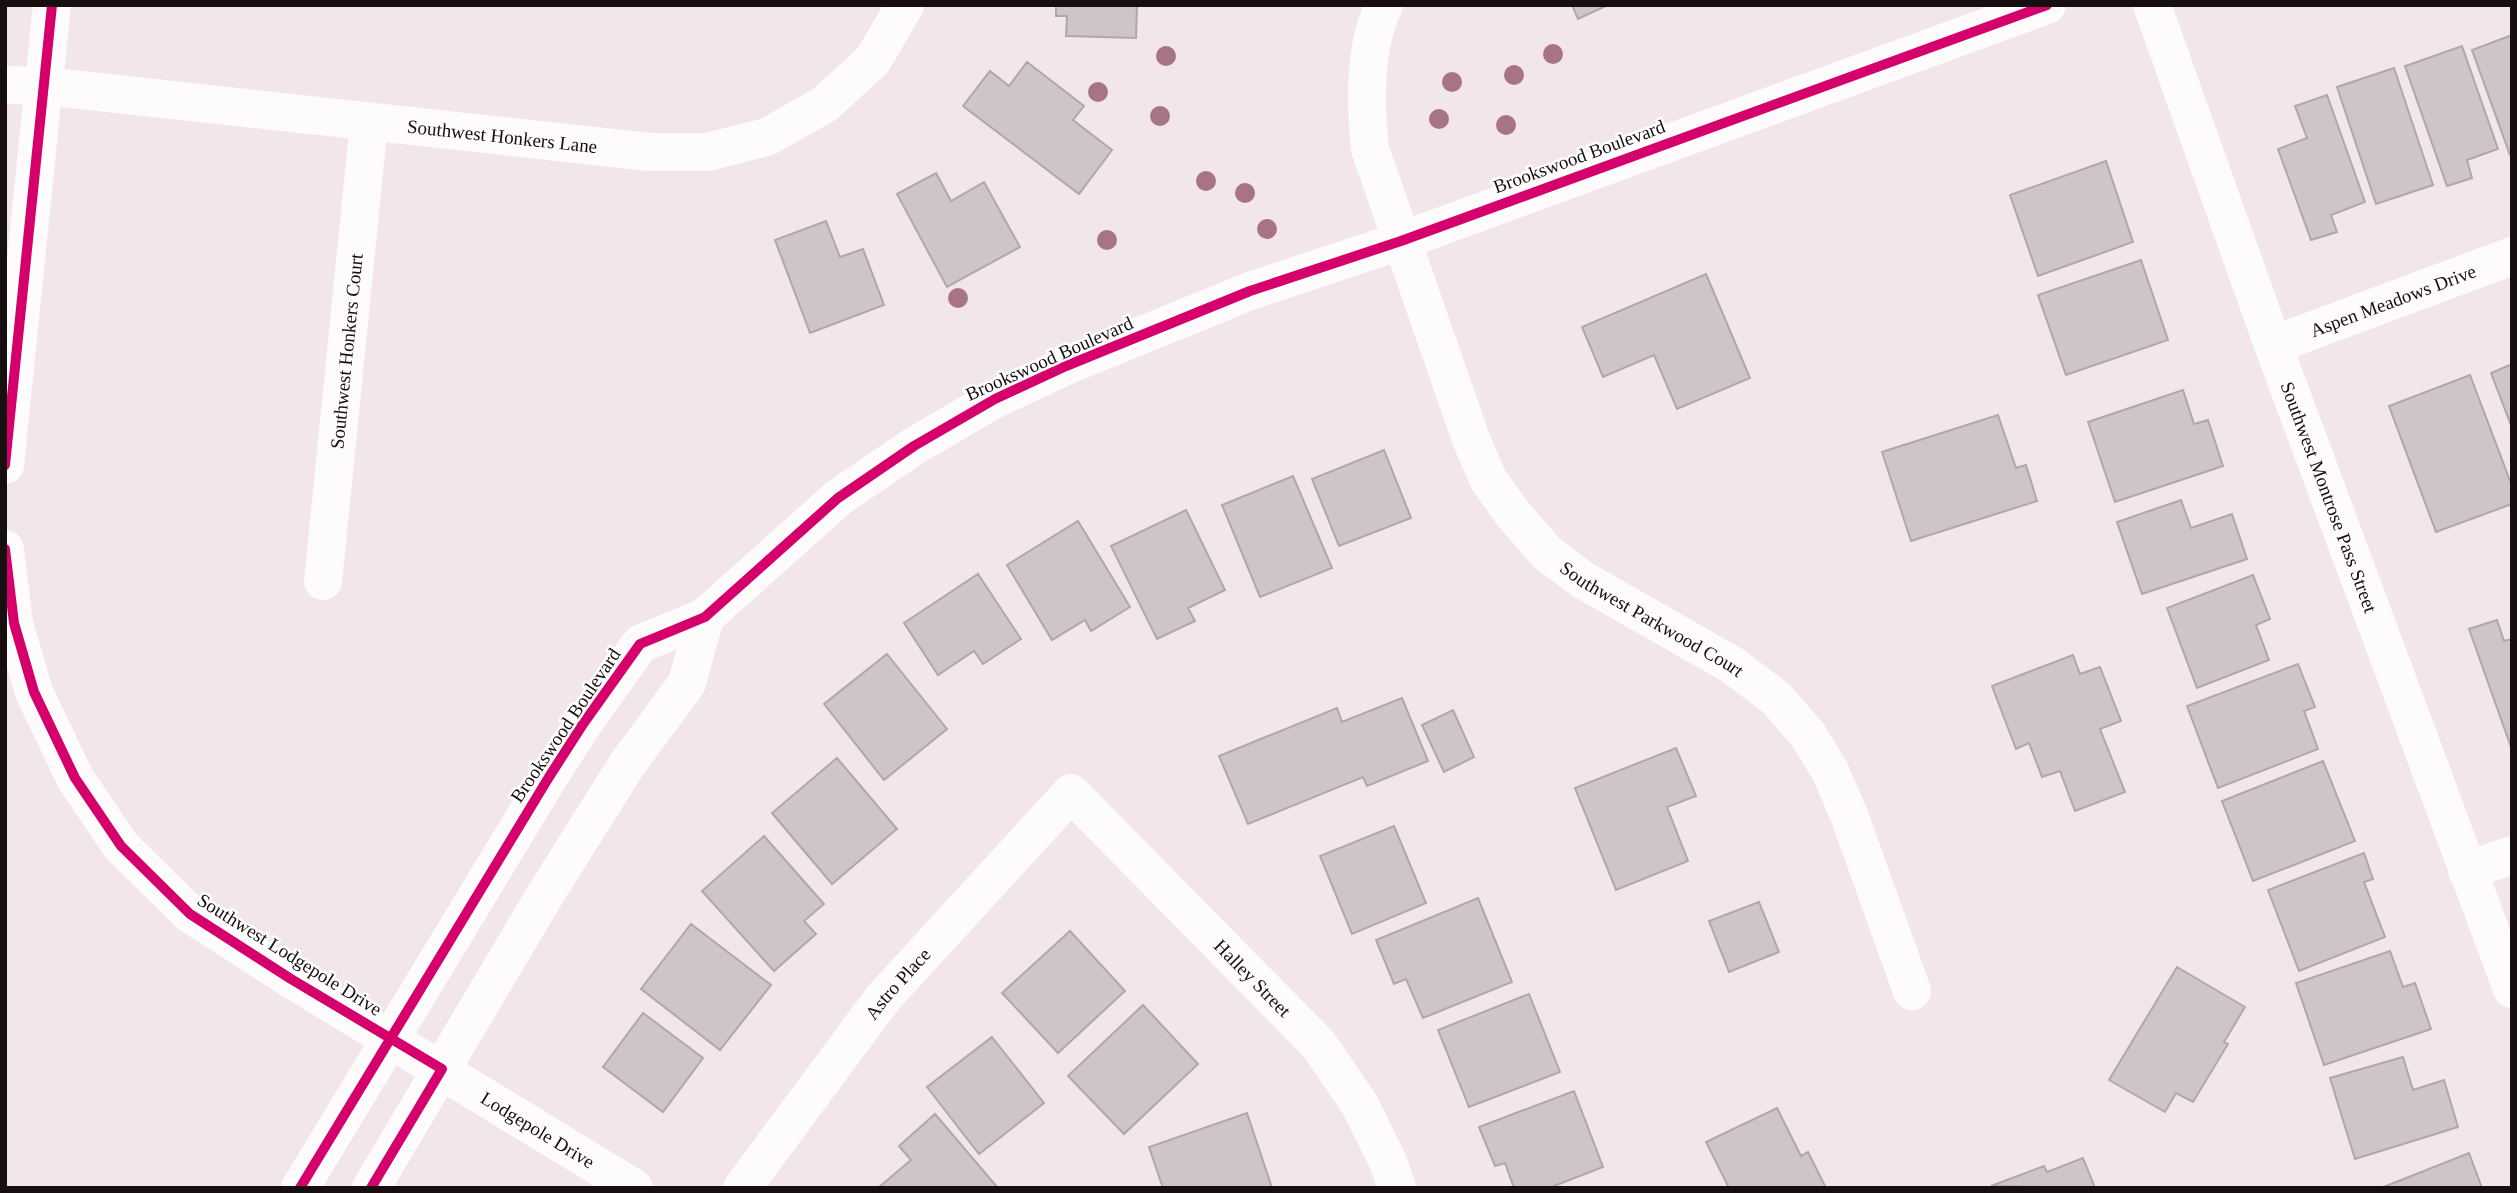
<svg xmlns="http://www.w3.org/2000/svg" width="2517" height="1193" font-family="Georgia,serif">
	<style>
		.building { fill: #cfc4c6; stroke: #b1a7a9; stroke-width: 2 }
		.lines { fill: none; stroke-linecap: round; stroke-linejoin: round }
		.minor { stroke: #fdfbfc; stroke-width: 38 }
		.major { stroke: #fdfbfc; stroke-width: 38 }
		.cycleway-casing { stroke: #fff; stroke-width: 15 }
		.cycleway { stroke: #d6006c; stroke-width: 10 }
		.tree { fill: #a77483 }
		.labels { text-anchor: middle; stroke-width: 5; stroke-linejoin: round; paint-order: stroke }
		.street-label { font-size: 19px; fill: #170e10; stroke: #fff }
	</style>
	<rect width="100%" height="100%" fill="#f3e6e8"/>
	<path class="building" d="M1056,5H1137L1136,38L1066,36L1067,16H1056Z
		M1572,5H1608L1578,19Z
		M2512,35V155H2510L2472,50Z
		M2462,46L2498,149L2467,160L2472,178L2447,186L2405,66Z
		M1027,62L1084,106L1073,120L1112,150L1079,194L963,106L990,71L1009,86Z
		M2394,68L2433,185L2376,204L2337,87Z
		M2327,95L2365,202L2331,215L2337,232L2311,240L2278,149L2307,138L2295,106Z
		M2106,161L2133,242L2038,276L2010,195Z
		M936,173L951,201L984,182L1020,247L947,287L897,194Z
		M826,221L840,257L863,249L884,305L810,333L775,240Z
		M2141,260L2168,340L2066,375L2038,295Z
		M1706,274L1750,378L1677,409L1654,355L1603,377L1582,327Z
		M2512,364V428L2491,373Z
		M2470,375L2512,486V504L2436,532L2389,406Z
		M2183,390L2194,424L2208,420L2223,466L2115,502L2088,422Z
		M1998,415L2016,468L2026,465L2037,501L1911,541L1882,452Z
		M1384,450L1411,518L1339,546L1312,479Z
		M1293,476L1332,568L1260,597L1222,505Z
		M2181,500L2191,528L2232,514L2247,559L2142,594L2117,522Z
		M1186,510L1225,590L1188,608L1195,621L1157,639L1111,546Z
		M1078,521L1130,607L1091,631L1085,620L1052,640L1007,565Z
		M978,574L1021,639L983,664L974,651L938,675L904,623Z
		M2253,575L2270,619L2256,625L2269,660L2197,688L2167,608Z
		M2497,620L2504,641L2512,639V750L2469,629Z
		M887,654L947,729L884,780L824,704Z
		M2073,655L2080,674L2100,667L2121,721L2100,729L2125,792L2075,811L2060,771L2042,777L2029,743L2016,749L1992,686Z
		M2298,664L2315,707L2304,711L2318,749L2218,788L2187,706Z
		M1402,698L1428,761L1367,786L1363,777L1248,824L1219,756L1337,708L1342,722Z
		M1453,710L1474,757L1444,772L1422,725Z
		M1676,748L1696,796L1667,807L1688,861L1616,890L1575,788Z
		M837,758L897,829L832,884L772,813Z
		M2323,761L2355,841L2253,881L2222,801Z
		M1394,826L1426,903L1352,934L1320,856Z
		M764,836L824,904L804,921L816,934L774,971L702,891Z
		M2364,853L2373,879L2364,882L2385,937L2299,971L2268,890Z
		M1478,898L1512,982L1423,1018L1406,979L1394,984L1376,940Z
		M1759,902L1779,952L1729,972L1709,921Z
		M691,924L771,985L720,1050L641,989Z
		M1070,931L1125,991L1058,1053L1002,993Z
		M2390,951L2403,987L2415,983L2431,1029L2324,1065L2296,983Z
		M2177,967L2245,1007L2224,1042L2228,1044L2193,1102L2176,1093L2165,1112L2109,1080Z
		M1529,994L1560,1072L1469,1107L1438,1030Z
		M1143,1005L1198,1064L1124,1134L1068,1076Z
		M643,1013L703,1058L663,1112L603,1067Z
		M992,1037L1044,1103L979,1154L927,1087Z
		M2403,1057L2413,1090L2444,1080L2458,1127L2355,1159L2330,1078Z
		M1574,1091L1603,1167L1549,1188H1514L1505,1163L1495,1166L1479,1127Z
		M1777,1108L1801,1156L1808,1152L1826,1188H1729L1706,1142Z
		M1247,1113L1272,1188H1163L1149,1147Z
		M935,1114L998,1188H878L911,1160L899,1146Z
		M2469,1153L2482,1188H2381Z
		M2083,1158L2095,1188L1991,1186L2044,1166L2047,1172Z"/>
	<g class="lines">
		<g class="minor">
			<path id="s1" d="M1384,5C1364,47 1365,104 1370,149L1471,439L1488,479L1513,514L1547,553L1583,580L1732,665L1776,698L1808,735L1830,771L1849,815L1912,991"/>
			<path id="s2" d="M2152,5L2273,345L2512,989"/>
			<path id="s3" d="M5,85L44,86L650,152H707L767,137L825,104L873,60L905,5"/>
			<path id="s4" d="M2273,345L2512,256"/>
			<path d="M5,465L52,5"/>
			<path id="s5" d="M5,549L14,623L34,692L75,778L121,846L190,914L291,979L634,1188"/>
			<path id="s6" d="M323,581L369,123"/>
			<path d="M2467,871L2512,855"/>
			<path id="s7" d="M742,1188L883,998L1071,793L1319,1045L1360,1105L1389,1164L1397,1188"/>
		</g>
		<path class="major" d="M300,1188L549,777L583,724L640,644L705,617L838,498L914,446L995,399L1066,366L1250,291L1401,241L2047,5
			M371,1188L545,895L626,766L687,683L705,617"/>
		<defs>
			<path id="cycleway" d="M5,465L52,5
				M5,549L14,623L34,692L75,778L121,846L190,914L291,979L442,1069L371,1188
				M300,1188L549,777L583,724L640,644L705,617L838,498L914,446L995,399L1066,366L1250,291L1401,241L2047,5"/>
		</defs>
		<use href="#cycleway" class="cycleway-casing"/>
		<use href="#cycleway" class="cycleway"/>
	</g>
	<g class="tree">
		<circle cx="1553" cy="54" r="10"/>
		<circle cx="1166" cy="56" r="10"/>
		<circle cx="1514" cy="75" r="10"/>
		<circle cx="1452" cy="82" r="10"/>
		<circle cx="1098" cy="92" r="10"/>
		<circle cx="1160" cy="116" r="10"/>
		<circle cx="1439" cy="119" r="10"/>
		<circle cx="1506" cy="125" r="10"/>
		<circle cx="1206" cy="181" r="10"/>
		<circle cx="1245" cy="193" r="10"/>
		<circle cx="1267" cy="229" r="10"/>
		<circle cx="1107" cy="240" r="10"/>
		<circle cx="958" cy="298" r="10"/>
	</g>
	<g class="labels">
		<g class="street-label">
			<text dy="7" stroke="none"><textPath href="#s3" startOffset="500">Southwest Honkers Lane</textPath></text>
			<text transform="translate(1579 156) rotate(-20)" y="7">Brookswood Boulevard</text>
			<text dy="7" stroke="none"><textPath href="#s4" startOffset="128">Aspen Meadows Drive</textPath></text>
			<text dy="7" stroke="none"><textPath href="#s6" startOffset="231">Southwest Honkers Court</textPath></text>
			<text transform="translate(1049 358) rotate(-24)" y="7">Brookswood Boulevard</text>
			<text dy="7" stroke="none"><textPath href="#s2" startOffset="523">Southwest Montrose Pass Street</textPath></text>
			<text dy="7" stroke="none"><textPath href="#s1" startOffset="716">Southwest Parkwood Court</textPath></text>
			<text transform="translate(565 725) rotate(-56)" y="7">Brookswood Boulevard</text>
			<text transform="translate(290 954) rotate(32)" y="7">Southwest Lodgepole Drive</text>
			<text dy="7" stroke="none"><textPath href="#s7" startOffset="774">Halley Street</textPath></text>
			<text dy="7" stroke="none"><textPath href="#s7" startOffset="257">Astro Place</textPath></text>
			<text dy="7" stroke="none"><textPath href="#s5" startOffset="830">Lodgepole Drive</textPath></text>
		</g>
	</g>
	<rect width="2517" height="1193" fill="none" stroke="#170e10" stroke-width="14"/>
</svg>
